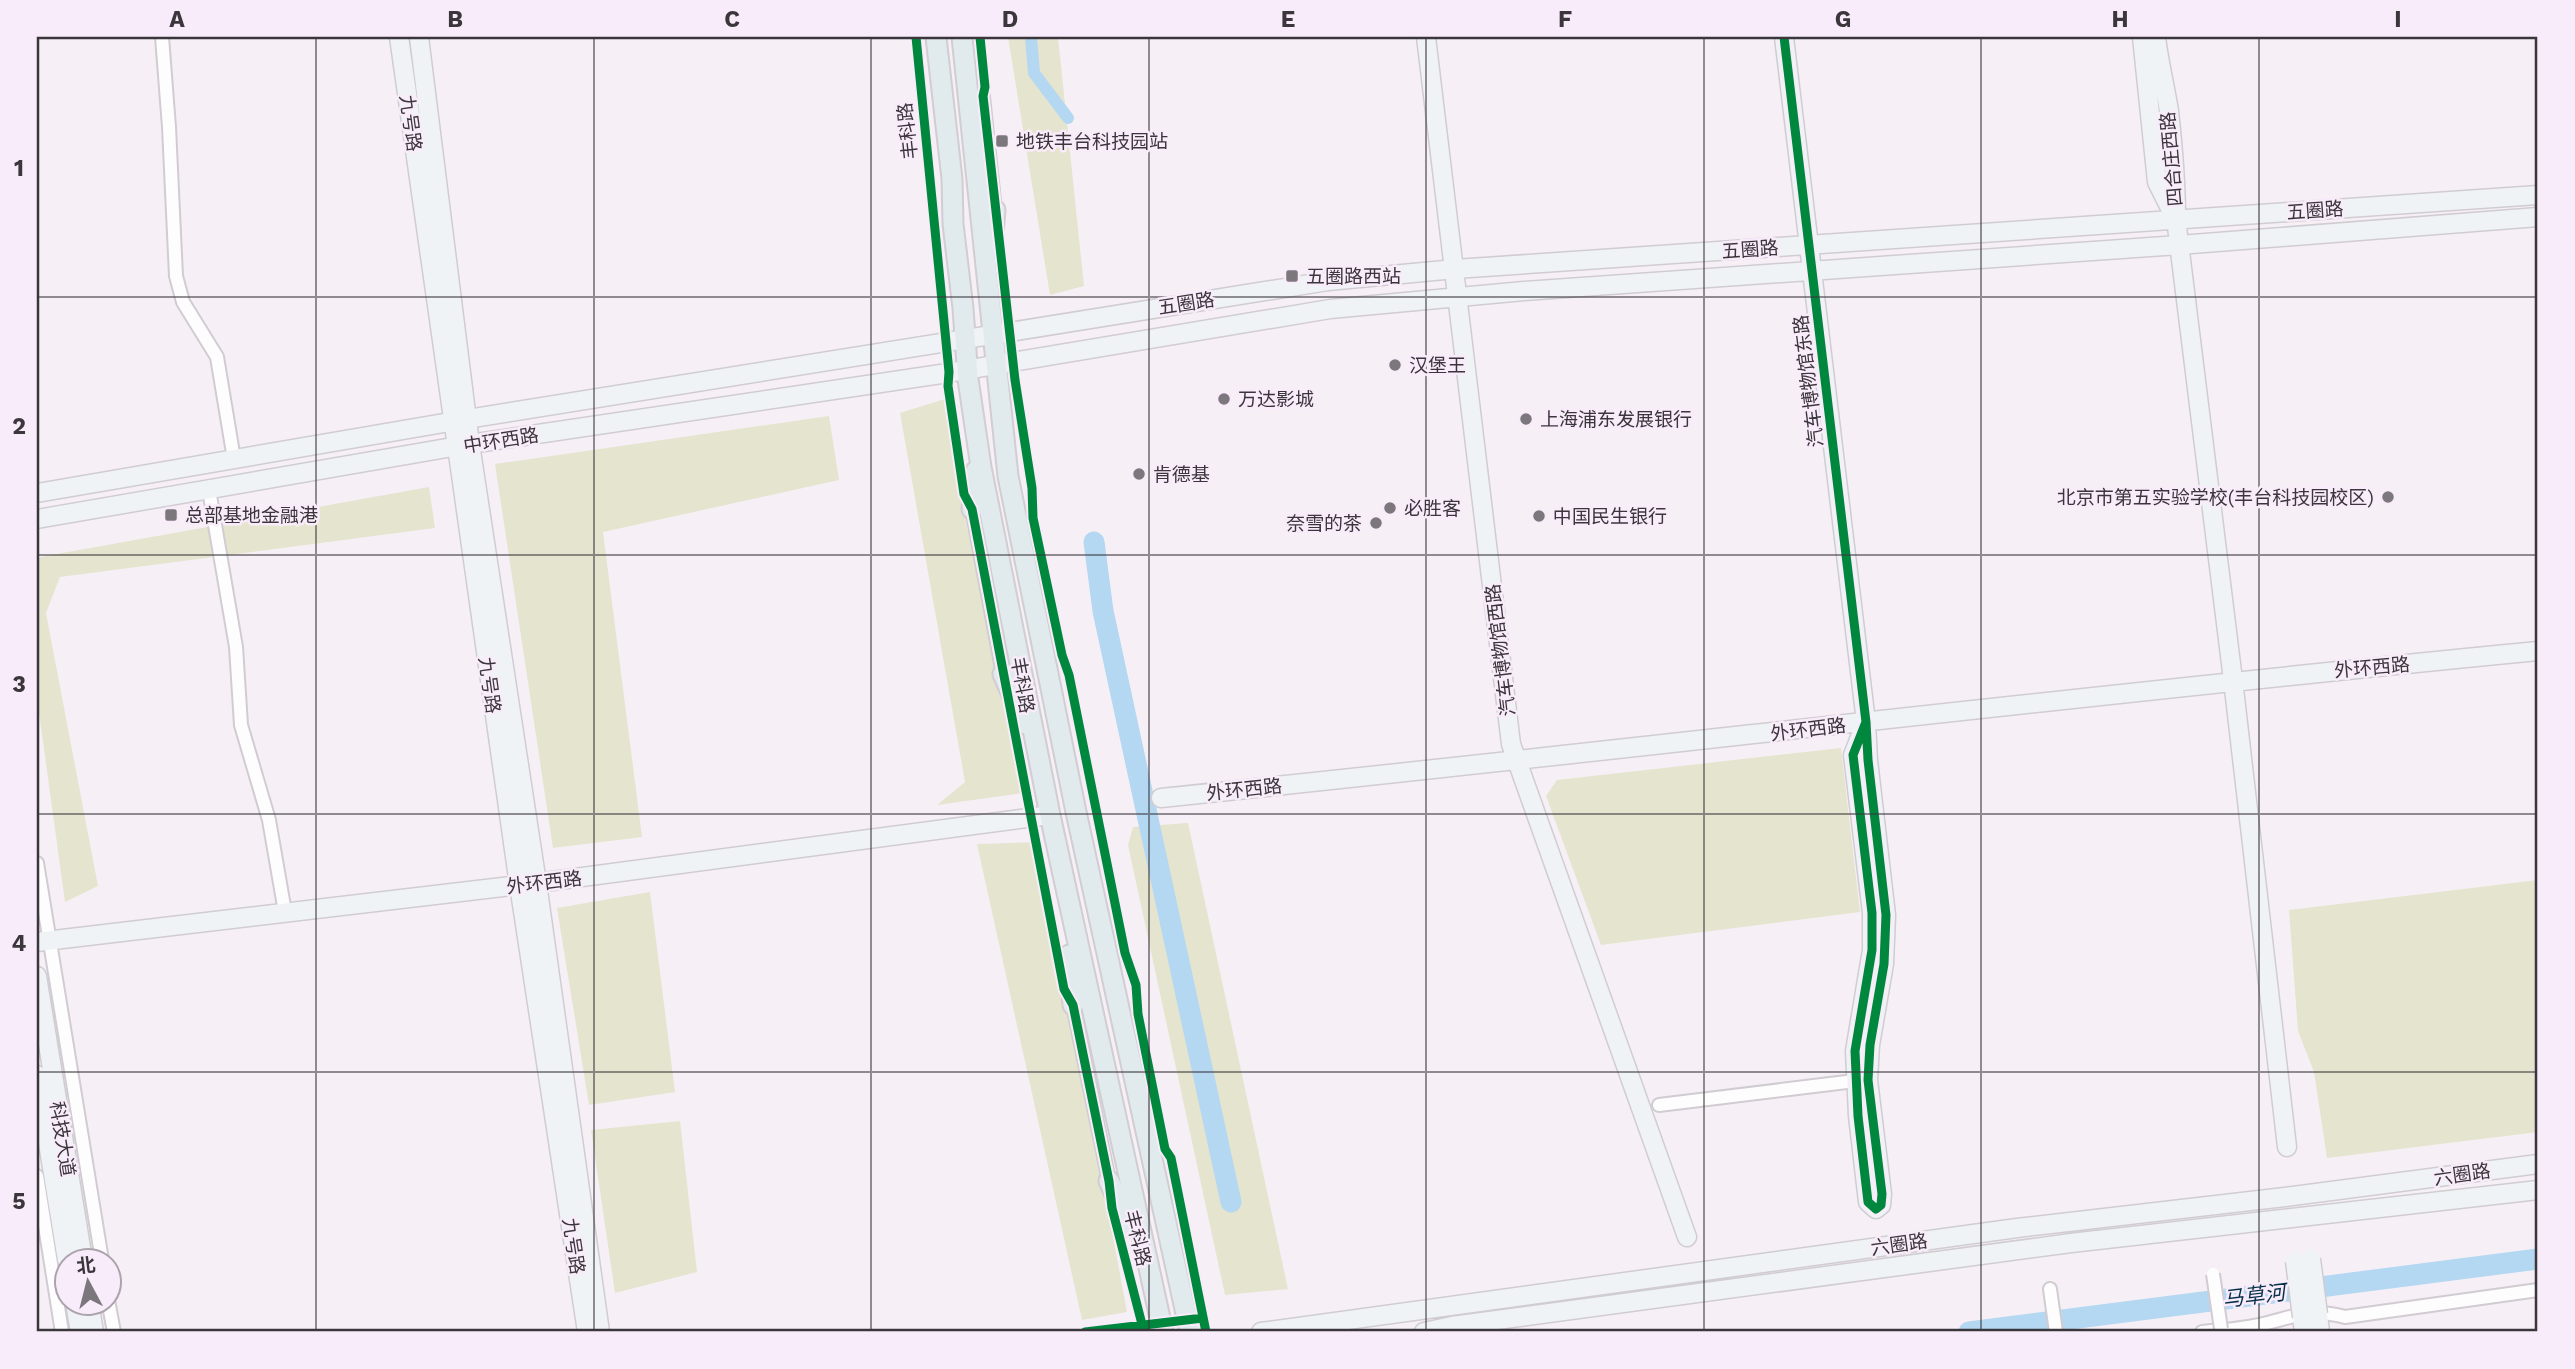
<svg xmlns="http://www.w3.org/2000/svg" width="2575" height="1369" font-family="'Work Sans','Noto Sans SC',sans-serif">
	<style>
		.green { fill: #e5e4cf }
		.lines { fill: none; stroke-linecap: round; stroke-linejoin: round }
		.canal { stroke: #b4d7f2; stroke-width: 12 }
		.river { stroke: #b4d7f2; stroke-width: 21 }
		.street-casing { stroke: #d1ccd2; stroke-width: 16 }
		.secondary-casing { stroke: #d1ccd2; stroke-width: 21 }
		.primary-casing { stroke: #d1cdd1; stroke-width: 23 }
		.street { stroke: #fefdfe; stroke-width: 12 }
		.secondary { stroke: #eff3f5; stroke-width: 18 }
		.primary { stroke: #e1eaed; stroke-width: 19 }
		.street-bridge-casing { stroke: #d1ccd2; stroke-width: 16; stroke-linecap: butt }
		.secondary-bridge-casing { stroke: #d1ccd2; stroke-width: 21; stroke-linecap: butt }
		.street-bridge { stroke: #fefdfe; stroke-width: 12 }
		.secondary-bridge { stroke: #eff3f5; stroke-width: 18 }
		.cycleway-casing { stroke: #f9ecfa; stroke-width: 13 }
		.cycleway { stroke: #00873e; stroke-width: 9 }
		.grid { fill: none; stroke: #3b363c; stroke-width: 2; stroke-opacity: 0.55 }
		.poi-dot { fill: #7c777d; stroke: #f9ecfa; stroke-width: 2.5 }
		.labels { text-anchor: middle; stroke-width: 5; stroke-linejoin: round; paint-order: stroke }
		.street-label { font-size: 19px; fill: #3b363c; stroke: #f9ecfa }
		.poi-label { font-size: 19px; fill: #3b363c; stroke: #f9ecfa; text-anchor: start }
		.water-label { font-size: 21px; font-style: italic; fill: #043048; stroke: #f9ecfa }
		.neatline { fill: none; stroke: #3b363c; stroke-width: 2.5 }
		.grid-label { font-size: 23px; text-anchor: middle; font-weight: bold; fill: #3b363c }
	</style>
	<rect width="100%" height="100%" fill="#f6f0f6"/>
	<path class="green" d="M1008,37H1058L1084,286L1050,295Z
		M951,397L965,517L1023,793L937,805L965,782L900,413Z
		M829,416L839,480L603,532L642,837L553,848L495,464Z
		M429,487L435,528L60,577L46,613L98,886L65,902L37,698V563L40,557Z
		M1841,748L1860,912L1601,945L1546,796L1557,780Z
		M1188,823L1288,1289L1225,1295L1128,845L1133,827Z
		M1040,842L1127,1312L1082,1320L977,844Z
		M2538,880V1132L2327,1158L2314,1072L2298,1031L2289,910Z
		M650,892L675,1092L589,1105L557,908Z
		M680,1121L697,1272L615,1293L591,1130Z"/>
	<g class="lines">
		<path class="canal" d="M1031,37L1034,73L1068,118"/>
		<path class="river" d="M1094,542L1103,611L1231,1202
			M1969,1332L2538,1259"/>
		<defs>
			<path id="street" d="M162,37L169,127L176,276L183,302L217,357L234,459
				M983,96L995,210
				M209,490L236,647L241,725L269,820L285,912
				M972,509L1003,674
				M37,863L102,1260
				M1073,1005L1109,1181
				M1659,1105L1863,1080
				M37,1176L62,1332
				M2050,1289L2056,1332
				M108,1300L114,1332
				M2202,1332C2222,1330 2243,1329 2263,1324C2296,1316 2310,1308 2345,1317L2538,1290"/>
			<path id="secondary" d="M399,37L519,885L587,1332
				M419,37L470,444L537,883L600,1332
				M1426,37L1511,744L1687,1237
				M1784,37L1866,722L1868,760L1886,915L1884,964L1870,1045L1868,1080L1882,1194L1881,1205L1876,1209L1868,1202L1858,1116L1855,1051L1872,950V913L1853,755L1866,722
				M2142,37L2157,182L2174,216
				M2156,37C2159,62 2165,86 2169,111C2173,147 2176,183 2176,219L2233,680L2287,1147
				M37,493L467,419L1328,281L1455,269L2538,195
				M37,519L470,444L941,374L1330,309L1524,291L2179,245L2538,217
				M1161,798C1620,751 2079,695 2538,651
				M37,942L537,883L1050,815
				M37,976L83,1260
				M37,1075L67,1260
				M75,1302L80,1332
				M89,1302L94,1332
				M2318,1314L2320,1332
				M2302,1317L2304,1332
				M1261,1332L2017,1228L2285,1197L2538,1164
				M1424,1332L1452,1326L2071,1243L2538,1190"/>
			<path id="primary" d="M936,37L952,179L953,224L963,308L968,379L981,467L1050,815L1163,1332
				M962,37L1008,476L1076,812L1190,1332
				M992,246L995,210
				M972,509L976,471
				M1003,674L1025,724
				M1069,955L1073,1005
				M1109,1181L1130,1227"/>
		</defs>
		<use href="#street" class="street-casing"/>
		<use href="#secondary" class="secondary-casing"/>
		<use href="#primary" class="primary-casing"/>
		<use href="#street" class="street"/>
		<use href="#secondary" class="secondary"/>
		<use href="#primary" class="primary"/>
		<defs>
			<path id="street-bridge" d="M2213,1274L2221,1329"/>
			<path id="secondary-bridge" d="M2311,1259L2318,1314
				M2295,1261L2302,1317"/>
		</defs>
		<use href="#street-bridge" class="street-bridge-casing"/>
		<use href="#secondary-bridge" class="secondary-bridge-casing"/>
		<use href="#street-bridge" class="street-bridge"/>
		<use href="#secondary-bridge" class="secondary-bridge"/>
		<defs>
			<path id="cycleway" d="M916,37L949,372L948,386L964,494L972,509L1064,989L1073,1005L1109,1181L1112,1208L1144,1332
				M980,37L985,87L983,96L1015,380L1032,488L1033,518L1062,655L1069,675L1125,953L1136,985L1138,1014L1165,1149L1171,1158L1206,1332
				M1784,37L1866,722L1868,760L1886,915L1884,964L1870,1045L1868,1080L1882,1194L1881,1205L1876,1209L1868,1202L1858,1116L1855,1051L1872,950V913L1853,755L1866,722
				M1085,1332L1203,1318"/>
		</defs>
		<use href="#cycleway" class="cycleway-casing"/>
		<use href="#cycleway" class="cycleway"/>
	</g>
	<path class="grid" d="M316,37V1332M594,37V1332M871,37V1332M1149,37V1332M1426,37V1332M1704,37V1332M1981,37V1332M2259,37V1332M37,297H2538M37,555H2538M37,814H2538M37,1072H2538"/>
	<g class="poi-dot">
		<rect x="995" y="134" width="14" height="14" rx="3.5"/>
		<rect x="1285" y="269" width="14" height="14" rx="3.5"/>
		<circle cx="1395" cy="365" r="7"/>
		<circle cx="1224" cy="399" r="7"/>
		<circle cx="1526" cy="419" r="7"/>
		<circle cx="1139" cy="474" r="7"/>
		<circle cx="2388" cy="497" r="7"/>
		<circle cx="1390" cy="508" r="7"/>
		<rect x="164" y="508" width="14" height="14" rx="3.5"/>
		<circle cx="1539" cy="516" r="7"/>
		<circle cx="1376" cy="523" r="7"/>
	</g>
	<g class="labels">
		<g class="street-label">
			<text transform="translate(411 123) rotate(82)" y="7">九号路</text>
			<text transform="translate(907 131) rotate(-96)" y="7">丰科路</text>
			<text transform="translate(2171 159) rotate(-95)" y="7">四合庄西路</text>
			<text transform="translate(2315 210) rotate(-4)" y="7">五圈路</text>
			<text transform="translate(1750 249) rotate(-4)" y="7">五圈路</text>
			<text transform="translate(1186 303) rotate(-9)" y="7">五圈路</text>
			<text transform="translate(1808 381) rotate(-97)" y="7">汽车博物馆东路</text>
			<text transform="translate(501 440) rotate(-9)" y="7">中环西路</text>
			<text transform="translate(1500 650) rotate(-97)" y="7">汽车博物馆西路</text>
			<text transform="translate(2372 667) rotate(-5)" y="7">外环西路</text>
			<text transform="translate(490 685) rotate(82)" y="7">九号路</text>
			<text transform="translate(1023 685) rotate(80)" y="7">丰科路</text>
			<text transform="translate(1808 729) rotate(-7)" y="7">外环西路</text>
			<text transform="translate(1244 789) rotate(-6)" y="7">外环西路</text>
			<text transform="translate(544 882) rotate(-7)" y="7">外环西路</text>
			<text transform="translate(63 1139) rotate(81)" y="7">科技大道</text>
			<text transform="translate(2462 1174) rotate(-8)" y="7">六圈路</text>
			<text transform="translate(1138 1238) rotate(76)" y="7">丰科路</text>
			<text transform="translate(1899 1244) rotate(-8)" y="7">六圈路</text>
			<text transform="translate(574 1246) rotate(81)" y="7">九号路</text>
		</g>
		<g class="poi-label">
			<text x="1016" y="148">地铁丰台科技园站</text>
			<text x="1306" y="283">五圈路西站</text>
			<text x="1409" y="372">汉堡王</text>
			<text x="1238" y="406">万达影城</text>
			<text x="1540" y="426">上海浦东发展银行</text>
			<text x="1153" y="481">肯德基</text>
			<text x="2374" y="504" text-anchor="end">北京市第五实验学校(丰台科技园校区)</text>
			<text x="1404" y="515">必胜客</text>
			<text x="185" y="522">总部基地金融港</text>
			<text x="1553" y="523">中国民生银行</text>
			<text x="1362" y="530" text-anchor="end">奈雪的茶</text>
		</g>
		<g class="water-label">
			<text transform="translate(2254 1296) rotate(-7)" y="7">马草河</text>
		</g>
	</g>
	<rect width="2575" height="1369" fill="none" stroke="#f9ecfa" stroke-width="77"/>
	<g transform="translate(88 1282) rotate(353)"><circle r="33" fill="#f9ecfa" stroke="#ada3ae" stroke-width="2"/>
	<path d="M0-5L12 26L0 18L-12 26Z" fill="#7c777d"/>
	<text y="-10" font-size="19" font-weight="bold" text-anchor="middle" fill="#3b363c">北</text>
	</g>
	<rect x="38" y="38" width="2498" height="1292" class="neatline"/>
	<g class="grid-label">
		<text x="177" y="27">A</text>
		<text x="455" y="27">B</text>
		<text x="732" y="27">C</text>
		<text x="1010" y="27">D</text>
		<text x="1288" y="27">E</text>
		<text x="1565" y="27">F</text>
		<text x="1843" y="27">G</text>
		<text x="2120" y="27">H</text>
		<text x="2398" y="27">I</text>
		<text x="19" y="176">1</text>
		<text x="19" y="434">2</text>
		<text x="19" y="692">3</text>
		<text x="19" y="951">4</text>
		<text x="19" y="1209">5</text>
	</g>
</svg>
